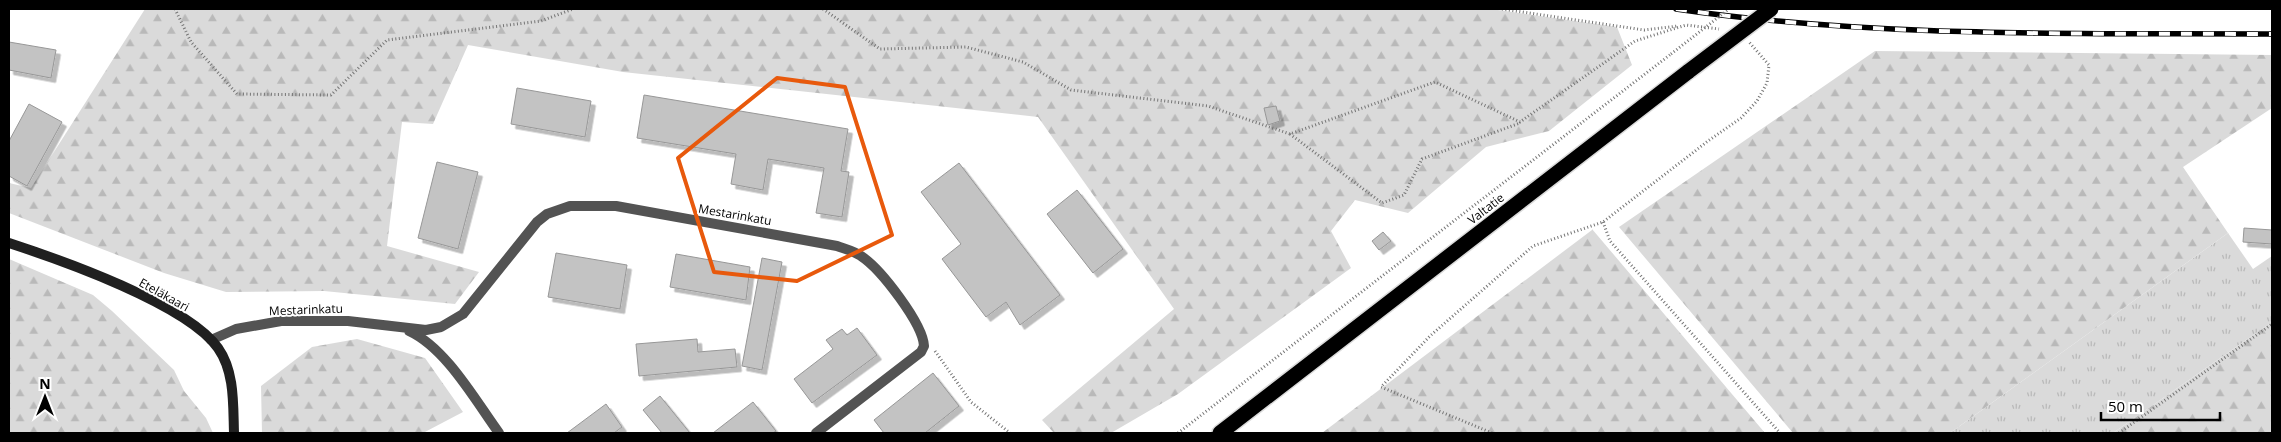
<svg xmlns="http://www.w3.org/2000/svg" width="2281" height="442" font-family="'Open Sans',sans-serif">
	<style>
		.grass { fill: url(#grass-tufts) }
		.forest { fill: url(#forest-firs) }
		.building { fill: #c3c3c3; stroke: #979797; filter: url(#shadow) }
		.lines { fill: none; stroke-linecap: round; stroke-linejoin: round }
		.highway-casing { stroke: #dbdbdb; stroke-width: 18 }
		.path { stroke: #757575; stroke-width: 3; stroke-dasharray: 1 2.5; stroke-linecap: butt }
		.street { stroke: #535353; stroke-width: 10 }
		.secondary { stroke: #202020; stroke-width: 10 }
		.highway { stroke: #000; stroke-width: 15 }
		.rail-casing { stroke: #000; stroke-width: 5.5 }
		.rail { stroke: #fff; stroke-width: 4; stroke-dasharray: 11; stroke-linecap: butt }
		.highway-bridge-casing { stroke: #dbdbdb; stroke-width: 18; stroke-linecap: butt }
		.path-bridge { stroke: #757575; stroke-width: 3; stroke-dasharray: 1 2.5; stroke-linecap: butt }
		.highway-bridge { stroke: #000; stroke-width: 15 }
		.marked { fill: none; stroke: #e8590c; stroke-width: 4; stroke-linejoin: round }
		.labels { text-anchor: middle; stroke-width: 4; stroke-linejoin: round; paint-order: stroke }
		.street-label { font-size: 12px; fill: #000; stroke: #fff }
	</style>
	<defs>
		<pattern id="grass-tufts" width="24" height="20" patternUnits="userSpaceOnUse" patternTransform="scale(1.25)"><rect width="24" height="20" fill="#dadada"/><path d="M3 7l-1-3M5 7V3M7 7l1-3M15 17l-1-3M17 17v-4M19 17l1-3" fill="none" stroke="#b9b9b9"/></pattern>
		<pattern id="forest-firs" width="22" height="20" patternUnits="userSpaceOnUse" patternTransform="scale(1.25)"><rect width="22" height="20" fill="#dadada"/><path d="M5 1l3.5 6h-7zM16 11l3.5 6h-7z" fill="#b9b9b9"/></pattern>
		<filter id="shadow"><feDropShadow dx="4.5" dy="4.5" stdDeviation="0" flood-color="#0004"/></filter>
	</defs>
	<rect width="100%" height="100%" fill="#fff"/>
	<path class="grass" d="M2228,233L2253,269L2272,256V322L2113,433H1950Z"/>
	<path class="forest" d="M145,9H1491L1617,27L1632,65L1549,131L1486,147L1408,213L1355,200L1331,231L1351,268L1178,394L1111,433H1054L1042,420L1174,309L1038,117L623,72L468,45L433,124L402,122L387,246L479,272L455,304L324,291L226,292L164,273L9,213V183L31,188Z
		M1875,51L2272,55V108L2183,167L2228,233L1950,433H1793L1619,227Z
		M1592,229L1765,433H1322L1592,230Z
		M9,259L93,295L112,311L174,370L184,391L206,418L213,433H9Z
		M2272,322V433H2113Z
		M357,339L425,358L463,412L423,433H262L261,386L312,347Z"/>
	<path class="building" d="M9,42L56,50L51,78L9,70Z
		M517,88L591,101L585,137L511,124Z
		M644,95L848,129L841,171L849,172L842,217L816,213L824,168L768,159L763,190L731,184L736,154L637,138Z
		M29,104L62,122L27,186L9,176V141Z
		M1276,106L1280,121L1268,125L1264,108Z
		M437,162L478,172L458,249L418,238Z
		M959,163L1060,295L1020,325L1006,302L986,317L942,259L961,244L921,192Z
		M1077,190L1123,249L1093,273L1047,214Z
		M2244,228L2272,230V244L2243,242Z
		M1383,232L1391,241L1379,250L1372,241Z
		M556,253L627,265L620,309L548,297Z
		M676,254L750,267L746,300L670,287Z
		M762,258L782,262L762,370L742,366Z
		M857,328L877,355L812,403L794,379L833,349L826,340L842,329L847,335Z
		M697,339L698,352L735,349L737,367L639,376L636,344Z
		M933,373L959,406L925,433H884L874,420Z
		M660,396L690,433H662L643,410Z
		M753,402L776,431L773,433H713Z
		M606,404L622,427L614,433H567Z"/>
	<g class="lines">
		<defs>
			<path id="highway" d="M1220,433L1689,71"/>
		</defs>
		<use href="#highway" class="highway-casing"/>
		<path class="path" d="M175,9L191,42L237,94L331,95L387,40L541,21L573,9
			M823,9L880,49L966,47L1023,62L1071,90L1208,106L1290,134L1435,82L1520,122L1635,41L1686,25L1719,29
			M1502,9L1644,30L1678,26
			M1290,134L1382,203L1404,195L1422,159L1520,123
			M1603,222L1610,241L1780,433
			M935,351L971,402L1010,433
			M1178,433L1671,54
			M1492,433L1381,387L1430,336L1533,246L1603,222L1708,141L1741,118L1757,101L1767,83L1769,65L1749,42
			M2119,433L2272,324"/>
		<path class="street" d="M409,331C446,348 475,400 499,433
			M211,340L236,329L281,321H348L426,330L441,327L463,314L537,222L547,214L570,206H616L837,246C845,249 854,251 861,256C881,269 923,324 924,346L921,352L816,433"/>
		<path class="secondary" d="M9,243C61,260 187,304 218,348C235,372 233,405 234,433"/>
		<use href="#highway" class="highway"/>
		<defs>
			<path id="rail" d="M1676,9C1873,38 2073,33 2272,34"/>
		</defs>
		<use href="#rail" class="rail-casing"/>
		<use href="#rail" class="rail"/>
		<defs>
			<path id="highway-bridge" d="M1689,71L1771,9"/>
		</defs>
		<use href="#highway-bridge" class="highway-bridge-casing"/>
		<path class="path-bridge" d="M1671,54L1729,9"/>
		<use href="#highway-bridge" class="highway-bridge"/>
	</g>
	<path class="marked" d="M777,78L845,87L892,235L797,281L714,272L678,158Z"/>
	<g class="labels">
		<g class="street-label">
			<text transform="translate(1486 209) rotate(-38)" y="4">Valtatie</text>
			<text transform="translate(735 215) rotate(10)" y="4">Mestarinkatu</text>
			<text transform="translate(164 295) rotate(29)" y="4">Eteläkaari</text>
			<text transform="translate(306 310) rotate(-2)" y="4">Mestarinkatu</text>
		</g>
	</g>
	<rect width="2281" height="442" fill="none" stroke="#000000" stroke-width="20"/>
	<g transform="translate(45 397)" stroke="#ffffff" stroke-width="4" paint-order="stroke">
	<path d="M0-4L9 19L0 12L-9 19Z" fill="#000000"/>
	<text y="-8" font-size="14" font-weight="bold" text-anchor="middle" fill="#000000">N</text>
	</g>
	<path d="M2101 412v8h119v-8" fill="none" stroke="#000000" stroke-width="2.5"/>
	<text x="2108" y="412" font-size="15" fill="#000000" stroke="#ffffff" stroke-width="4" paint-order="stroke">50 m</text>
</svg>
